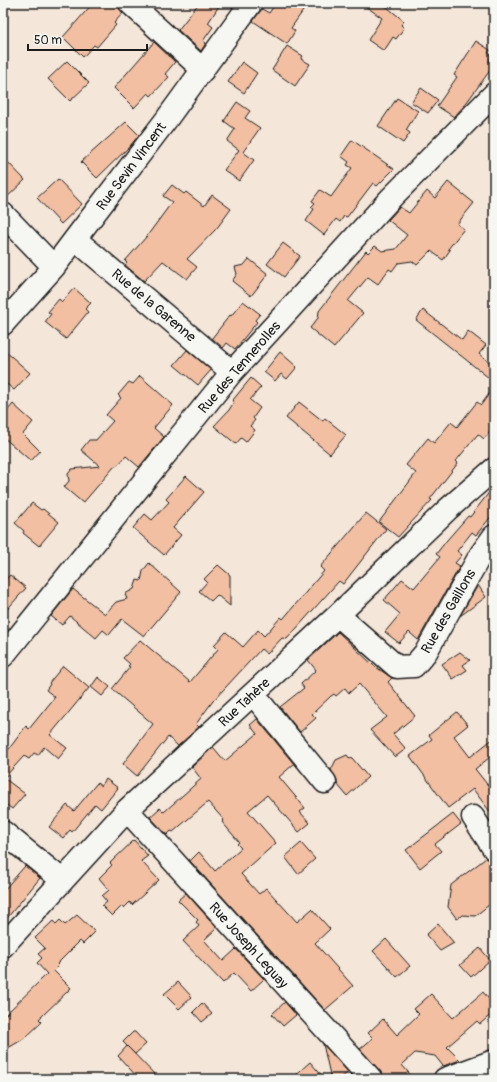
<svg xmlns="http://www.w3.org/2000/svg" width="497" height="1082" font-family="Pangolin,sans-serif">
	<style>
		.building { fill: #f2bfa3; stroke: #1c1c1c }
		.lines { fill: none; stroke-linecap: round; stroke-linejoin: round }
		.minor-casing { stroke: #1c1c1c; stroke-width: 25 }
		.minor { stroke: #f6f6f2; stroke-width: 22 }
		.labels { text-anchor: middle; stroke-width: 4; stroke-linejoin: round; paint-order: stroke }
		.street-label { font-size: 14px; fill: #1c1c1c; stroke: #f6f6f2 }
	</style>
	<rect width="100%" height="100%" fill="#f5e6da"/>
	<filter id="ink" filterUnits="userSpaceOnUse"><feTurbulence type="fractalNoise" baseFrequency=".025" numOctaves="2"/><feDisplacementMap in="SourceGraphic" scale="8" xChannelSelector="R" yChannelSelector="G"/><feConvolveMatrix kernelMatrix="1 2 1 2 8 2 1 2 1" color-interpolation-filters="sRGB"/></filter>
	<g filter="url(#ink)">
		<path class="building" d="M93,3H115L123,13L114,23L116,25L97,47L94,45L83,57L63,37Z
			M199,3H221L208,23L213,27L203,41L206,43L201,51L178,30Z
			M276,3H298L305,8L291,28L295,31L287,44L253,21L262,9L269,13Z
			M361,3H382L404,21L401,25L404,28L396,39L393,37L384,51L368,40L382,18Z
			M476,41L490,50L488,53L491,55L489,62L494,65L464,106L454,117L437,106L457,77L454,75Z
			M154,42L175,62L165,74L169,77L151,96L148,93L134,108L114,88Z
			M287,46L303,56L301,59L310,64L295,86L272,70Z
			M67,61L89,83L70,101L48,79Z
			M242,62L257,73L244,93L228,82Z
			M421,88L438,100L428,113L411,102Z
			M397,98L418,111L406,130L410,133L403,143L378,126Z
			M237,102L250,111L245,118L260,128L243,152L254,160L239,181L224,170L239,150L227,141L235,129L224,121Z
			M126,122L139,135L130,146L97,178L81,162Z
			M352,140L394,169L377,186L373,183L347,217L344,216L340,222L336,219L324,235L306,221L314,209L311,207L315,203L312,201L320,190L331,197L352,168L347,165L349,162L341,156Z
			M3,157L25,180L3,201Z
			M58,179L82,204L61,224L37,198Z
			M448,182L474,203L457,224L464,229L448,249L450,250L443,260L431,251L417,265L412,261L398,263L392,271L389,269L378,284L368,277L348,301L363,313L334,348L310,328L318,318L319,311L366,251L368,253L375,246L382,251L396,249L407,235L388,220L400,207L409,213L427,191L435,198Z
			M172,185L184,194L186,192L204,206L212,195L231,209L217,228L187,259L197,267L187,279L163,261L144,281L125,265L127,263L125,261L147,236L172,202L163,196Z
			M283,243L300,256L284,277L267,264Z
			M249,259L268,274L251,296L232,281L237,274L235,267L244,265Z
			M74,288L91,303L85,309L88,312L66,339L45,322L51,314L48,312L59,299L62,302Z
			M243,301L260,314L255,320L257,322L235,349L227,343L223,348L212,338L230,315L231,316Z
			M423,310L462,340L468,331L486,345L479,354L494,366V382L416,320Z
			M3,349L30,373L14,390L3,381Z
			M187,350L211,370L198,385L174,365Z
			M280,352L297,367L287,379L281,374L275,381L264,372Z
			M140,376L173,405L154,428L164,437L139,467L126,456L119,464L114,467L83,503L64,487L69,481L68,474L72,469L100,466L81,450L89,440H96L113,421L106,415L121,398L118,395L129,382L133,384Z
			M251,378L261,387L250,400L260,408L253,418L255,420L250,426L255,430L246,442L241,438L236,444L214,426L229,410L234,402L232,401Z
			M494,387V427L484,439L478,434L456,461L458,463L430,499L432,500L398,537L379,522L416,473L406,465L428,438L434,443L451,422L457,427L477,402L481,405Z
			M299,402L323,421L325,418L346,435L330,454L286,418Z
			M13,404L33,422L23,434L40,451L31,461L3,437V416Z
			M186,476L204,492L173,528L181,535L164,555L133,528L145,514L152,520L169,502L166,499Z
			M494,486V513L476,535L472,532L457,551L462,555L455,563L460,566L418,640L409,632L399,643L385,632L400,614L384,600L402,579L414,588L440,557L436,554L447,540L468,516L470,517Z
			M32,503L41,510L43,509L59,522L39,546L23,533L24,531L15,523Z
			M366,513L386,529L343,584L339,581L287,639L282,638L267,654L261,649L213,701L196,724L199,727L178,746L168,737L137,776L123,764L153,724L112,689L130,667L128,666L130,664L123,658L140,640L190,682L218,649L214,645L226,632L243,647L258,630L264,636L281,617L283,619L324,571L320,567Z
			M149,563L181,592L144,636L122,619L109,635L103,630L96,638L70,616L62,625L51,616L73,589L105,614L116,602L127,599L125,594L134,589L137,580L141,581L143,571Z
			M218,565L230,575V606L217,595L211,601L199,591L207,582L204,579Z
			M10,575L26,588L3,614V582Z
			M478,585L486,597L460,616Z
			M338,632L373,665L392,678L388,682L415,716L393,734L406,749L395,757L370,730L387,717L359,684L349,693L345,688L336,696L334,694L331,696L312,714L316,718L300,732L280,707L304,688L301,684L316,670L308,660Z
			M460,652L470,660L463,665L467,670L453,679L442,664Z
			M63,666L89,688L50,735L67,748L58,759L44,747L38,755L34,753L29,759L24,756L4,778L25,794L12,809L3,802V757L26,726L29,729L55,697L46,690L50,684L49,683Z
			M98,677L110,687L102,696L91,687Z
			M457,712L468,725L454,736L470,757L494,738V754L475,769L494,793V817L473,789L448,808L410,756L432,739L429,735Z
			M257,719L294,764L279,777L305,808L300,812L310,823L299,832L267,795L248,811L276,843L241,874L259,894L266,888L297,922L312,909L330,929L315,943L353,986L325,1010L190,861L199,852L215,871L241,848L237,844L239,842L222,822L224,820L208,802L173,832L171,831L167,835L150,817L160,808L164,812L201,779L192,767L213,747L225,761L257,734L250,725Z
			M347,755L350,759L352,758L368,777L347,796L337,784V780L331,770L336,760Z
			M106,779L118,788L101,809L95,804L72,832L70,830L63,838L49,827L67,805L74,811L97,783L101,786Z
			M453,814L461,824L435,844L441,851L420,868L406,850Z
			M134,840L148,856L141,861L159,880L132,905L130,902L124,908L122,906L112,916L102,906L107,902L102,896L109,890L99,878L112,865L110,863Z
			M301,843L315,859L298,874L285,857Z
			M486,858L494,868V901L475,916L462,915L457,919L448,907L451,885Z
			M25,866L40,878L3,923V891Z
			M186,893L217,928L204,940L223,961L236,949L264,979L251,991L234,973L223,983L183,941L199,926L196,922L198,920L178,900Z
			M77,915L95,932L83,944L80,941L57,964L59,966L54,971L71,988L39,1019L42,1022L25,1038L3,1051V1017L47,974L37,963L42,958L38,954L45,948L35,938L53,921L56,924L60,920L65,925Z
			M438,924L454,943L440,951L426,935Z
			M386,939L410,966L397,977L373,951Z
			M480,948L490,960L471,977L460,965Z
			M178,982L192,997L179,1009L164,994Z
			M483,992L494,1005V1012L480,1024L477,1021L447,1047L460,1060L443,1066L435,1056L415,1053L402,1065L414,1079H385L380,1071L360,1049L373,1038L368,1033L383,1019L397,1035L419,1014L414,1009L431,994L453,1018Z
			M285,1002L296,1015L283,1026L272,1014Z
			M202,1003L212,1014L202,1022L193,1012Z
			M133,1032H135L146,1044L135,1054L123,1042Z
			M323,1044L348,1072L340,1079H331Z
			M127,1046L159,1079H139L118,1056Z
			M310,1062L325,1079H291Z"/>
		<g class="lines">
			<defs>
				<path id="minor" d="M130,3L203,70
					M3,214L54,267
					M75,239L232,372
					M3,324L54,267L75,239L166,120L251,3
					M338,615L397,667L414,666L426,652L481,554L494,536
					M3,656L232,372L391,198L494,94
					M253,694L325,782
					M127,810L371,1079
					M473,817L494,849
					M3,832L62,880
					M3,946L127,810L338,615L448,509L494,469
					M445,1079L494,1061"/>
			</defs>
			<use href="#minor" class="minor-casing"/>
			<use href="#minor" class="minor"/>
		</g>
	</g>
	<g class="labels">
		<g class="street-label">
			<text transform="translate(131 166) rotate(-53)" y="5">Rue Sevin Vincent</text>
			<text transform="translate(154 305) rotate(40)" y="5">Rue de la Garenne</text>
			<text transform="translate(239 367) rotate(-49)" y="5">Rue des Tennerolles</text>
			<text transform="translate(448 611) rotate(-60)" y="5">Rue des Gaillons</text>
			<text transform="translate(244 702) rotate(-43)" y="5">Rue Tahère</text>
			<text transform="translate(249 945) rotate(48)" y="5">Rue Joseph Leguay</text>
		</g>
	</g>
	<rect width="497" height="1082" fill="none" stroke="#f6f6f2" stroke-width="16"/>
	<rect x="8" y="8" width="481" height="1066" fill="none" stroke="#1c1c1c" stroke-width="1.5" filter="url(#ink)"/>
	<path d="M28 44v6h119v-6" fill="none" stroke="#1c1c1c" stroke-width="2"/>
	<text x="34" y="44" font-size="12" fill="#1c1c1c" stroke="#f6f6f2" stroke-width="3" paint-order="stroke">50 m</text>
</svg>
